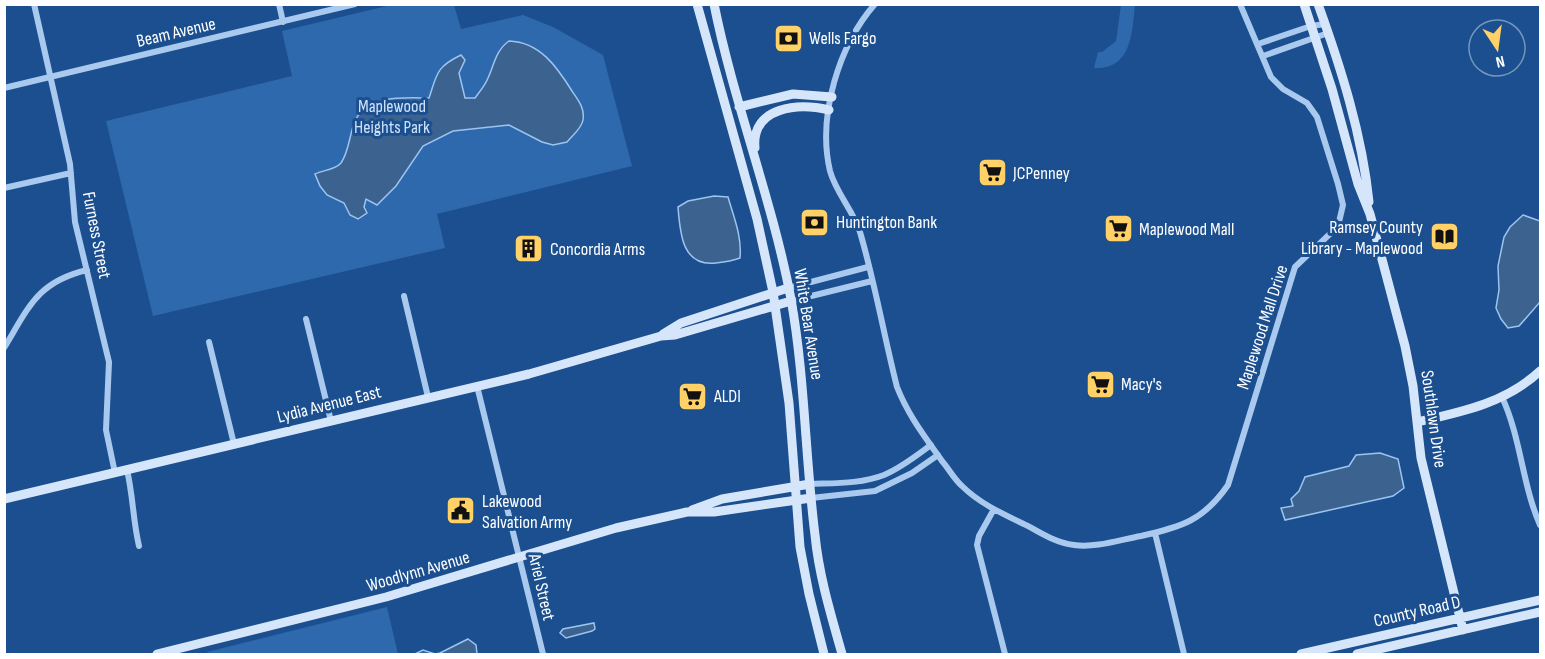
<svg xmlns="http://www.w3.org/2000/svg" width="1545" height="659" font-family="'Sofia Sans Condensed',sans-serif">
	<style>
		.green { fill: #2e69ad }
		.water { fill: #3c6290; stroke: #9cc4f0; stroke-width: 1.5 }
		.lines { fill: none; stroke-linecap: round; stroke-linejoin: round }
		.street { stroke: #a9c9ee; stroke-width: 6 }
		.secondary { stroke: #d6e6fa; stroke-width: 9 }
		.labels { text-anchor: middle; stroke-width: 6; stroke-linejoin: round; paint-order: stroke }
		.street-label { font-size: 18px; fill: #fff; stroke: #1b4f8f }
		.poi-label { font-size: 18px; fill: #fff; stroke: #1b4f8f; text-anchor: start }
		.park-label { font-size: 18px; fill: #cfe3fa; stroke: #1b4f8f }
	</style>
	<rect width="100%" height="100%" fill="#1b4f8f"/>
	<path class="green" d="M391,5H454L461,29L523,15L553,27L603,55L632,166L437,214L445,248L153,316L106,121L292,76L282,31Z
		M1121,5H1135C1132,32 1132,70 1094,68L1098,52H1102L1116,41Z
		M387,607L398,654H208L207,652Z"/>
	<path class="water" d="M509,41C540,42 557,67 572,91C578,100 585,108 583,120C582,128 572,136 567,142L553,145L542,142L509,125L453,131L423,146L396,186L377,205L366,199L364,207L367,213L358,219L350,215L344,203L327,195L320,186L315,174C323,170 335,170 341,163C350,150 349,133 356,119C369,94 406,98 429,98C437,74 436,67 461,55L465,60L459,73L465,98H475C479,92 485,86 488,78C494,65 496,50 509,41Z
		M714,196L728,197C734,218 742,236 740,258C732,261 725,262 716,263C682,267 680,233 678,207L688,201Z
		M1523,215L1540,221V302L1519,326L1508,328L1501,319L1496,308L1499,290L1498,266L1504,237L1510,227Z
		M1380,453L1398,459L1404,488L1393,496L1285,520L1281,508L1293,506L1291,499L1299,491L1305,477L1349,466L1356,455Z
		M594,623L595,629L592,631L566,638L560,633L563,629Z
		M468,639L476,645L477,654H415L423,650L435,654L440,653Z"/>
	<g class="lines">
		<path class="street" d="M34,4L70,164L75,222L109,362L106,430L115,473
			M279,4L283,22
			M875,4C839,45 817,116 830,171C836,193 853,210 860,232C875,283 884,336 897,387C908,415 925,437 942,461C949,469 954,479 962,486C980,504 1005,515 1028,526C1042,534 1057,543 1074,545C1096,548 1119,540 1141,536C1182,527 1204,520 1228,485L1295,267L1334,230L1339,222L1343,205L1338,184L1317,117L1307,103L1283,89L1271,77L1240,4
			M1258,44L1311,26L1325,24
			M1263,56L1328,33
			M4,88L355,4
			M4,188L71,173
			M788,288L868,267
			M404,296L428,397
			M791,301L872,281
			M306,319L331,421
			M209,342L234,444
			M4,348C29,307 37,282 87,270
			M477,386L543,654
			M1502,397C1521,438 1522,484 1540,525
			M127,470C133,495 133,521 139,546
			M810,484C834,483 861,484 884,475C901,468 916,456 931,445
			M811,498L875,491L912,473L938,455
			M994,509L979,536L977,545L1005,654
			M1155,533L1184,654"/>
		<path class="secondary" d="M697,4L757,219L773,292L789,403L800,547L809,594L824,654
			M714,4C734,104 772,199 791,299C805,377 805,456 815,535C819,576 831,615 842,654
			M1304,4L1332,89L1358,184L1370,214L1405,346L1413,386L1421,458L1463,630
			M1318,4C1341,68 1362,134 1369,202
			M739,107L793,94L832,97
			M755,148C751,106 799,103 829,110
			M663,334L681,323L788,288
			M1417,422C1461,412 1506,403 1540,371
			M4,499L529,374L661,336L675,335L791,301
			M692,510L722,499L810,484
			M157,654L386,597L616,528L687,512H714L811,498
			M1301,654L1540,600
			M1357,654L1540,612"/>
	</g>
	<defs>
		<symbol id="bank-square" viewBox="-11 -11 22 22"><rect x="-9" y="-9" width="18" height="18" rx="4" fill="#ffd166" stroke="#1b4f8f"/><path d="M-6-4H6V4H-6ZM0-2.3a2.3 2.3 0 1 0 0 4.6a2.3 2.3 0 1 0 0-4.6Z" fill="#111"/></symbol>
		<symbol id="supermarket-square" viewBox="-11 -11 22 22"><rect x="-9" y="-9" width="18" height="18" rx="4" fill="#ffd166" stroke="#1b4f8f"/><path d="M-6-5.5h2.5l.6 2H6L4.5 2H-2.5L-4.4-4H-6ZM-1.5 3.2a1.3 1.3 0 1 0 .1 0ZM3 3.2a1.3 1.3 0 1 0 .1 0Z" fill="#111"/></symbol>
		<symbol id="library-square" viewBox="-11 -11 22 22"><rect x="-9" y="-9" width="18" height="18" rx="4" fill="#ffd166" stroke="#1b4f8f"/><path d="M-6-4Q-3-5.5-.7-3.5V5Q-3 3-6 4ZM6-4Q3-5.5 .7-3.5V5Q3 3 6 4Z" fill="#111"/></symbol>
		<symbol id="building-square" viewBox="-11 -11 22 22"><rect x="-9" y="-9" width="18" height="18" rx="4" fill="#ffd166" stroke="#1b4f8f"/><path d="M-4-6H4V6H1V3H-1V6H-4ZM-2.5-4.3h1.7v1.8h-1.7ZM.8-4.3h1.7v1.8H.8ZM-2.5-1h1.7V.8h-1.7ZM.8-1h1.7V.8H.8Z" fill="#111"/></symbol>
		<symbol id="civic-square" viewBox="-11 -11 22 22"><rect x="-9" y="-9" width="18" height="18" rx="4" fill="#ffd166" stroke="#1b4f8f"/><path d="M-.6-6.5H3V-4.5H.6V-3L4-1V1h2V6H-6V1h2V-1L-.6-3ZM-1.2 2.5V6h2.4V2.5Z" fill="#111"/></symbol>
	</defs>
	<g fill-rule="evenodd">
		<use href="#bank-square" x="772" y="22" width="33" height="33"/>
		<use href="#supermarket-square" x="976" y="156" width="33" height="33"/>
		<use href="#bank-square" x="798" y="206" width="33" height="33"/>
		<use href="#supermarket-square" x="1102" y="212" width="33" height="33"/>
		<use href="#library-square" x="1428" y="220" width="33" height="33"/>
		<use href="#building-square" x="512" y="232" width="33" height="33"/>
		<use href="#supermarket-square" x="1084" y="368" width="33" height="33"/>
		<use href="#supermarket-square" x="676" y="380" width="33" height="33"/>
		<use href="#civic-square" x="444" y="494" width="33" height="33"/>
	</g>
	<g class="labels">
		<g class="street-label">
			<text transform="translate(176 32) rotate(-13)" y="6">Beam Avenue</text>
			<text transform="translate(97 235) rotate(79)" y="6">Furness Street</text>
			<text transform="translate(809 324) rotate(81)" y="6">White Bear Avenue</text>
			<text transform="translate(1262 327) rotate(-72)" y="6">Maplewood Mall Drive</text>
			<text transform="translate(329 404) rotate(-14)" y="6">Lydia Avenue East</text>
			<text transform="translate(1434 419) rotate(82)" y="6">Southlawn Drive</text>
			<text transform="translate(418 571) rotate(-16)" y="6">Woodlynn Avenue</text>
			<text transform="translate(542 587) rotate(77)" y="6">Ariel Street</text>
			<text transform="translate(1417 611) rotate(-13)" y="6">County Road D</text>
		</g>
		<g class="poi-label">
			<text x="809" y="44">Wells Fargo</text>
			<text x="1013" y="179">JCPenney</text>
			<text x="836" y="228">Huntington Bank</text>
			<text x="1423" y="233" text-anchor="end">Ramsey County<tspan x="1423" dy="21">Library - Maplewood</tspan></text>
			<text x="1139" y="235">Maplewood Mall</text>
			<text x="550" y="255">Concordia Arms</text>
			<text x="1121" y="390">Macy's</text>
			<text x="714" y="402">ALDI</text>
			<text x="482" y="507">Lakewood<tspan x="482" dy="21">Salvation Army</tspan></text>
		</g>
		<g class="park-label">
			<text x="392" y="112">Maplewood<tspan x="392" dy="21">Heights Park</tspan></text>
		</g>
	</g>
	<rect width="1545" height="659" fill="none" stroke="#ffffff" stroke-width="12"/>
	<g transform="translate(1497 48) rotate(167)"><circle r="28" fill="#1b4f8f" stroke="#7695bc" stroke-width="1.5"/>
	<path d="M0-4.5L10 22L0 15L-10 22Z" fill="#ffd166"/>
	<text y="-9" font-size="16" font-weight="bold" text-anchor="middle" fill="#ffffff">N</text>
	</g>
</svg>
